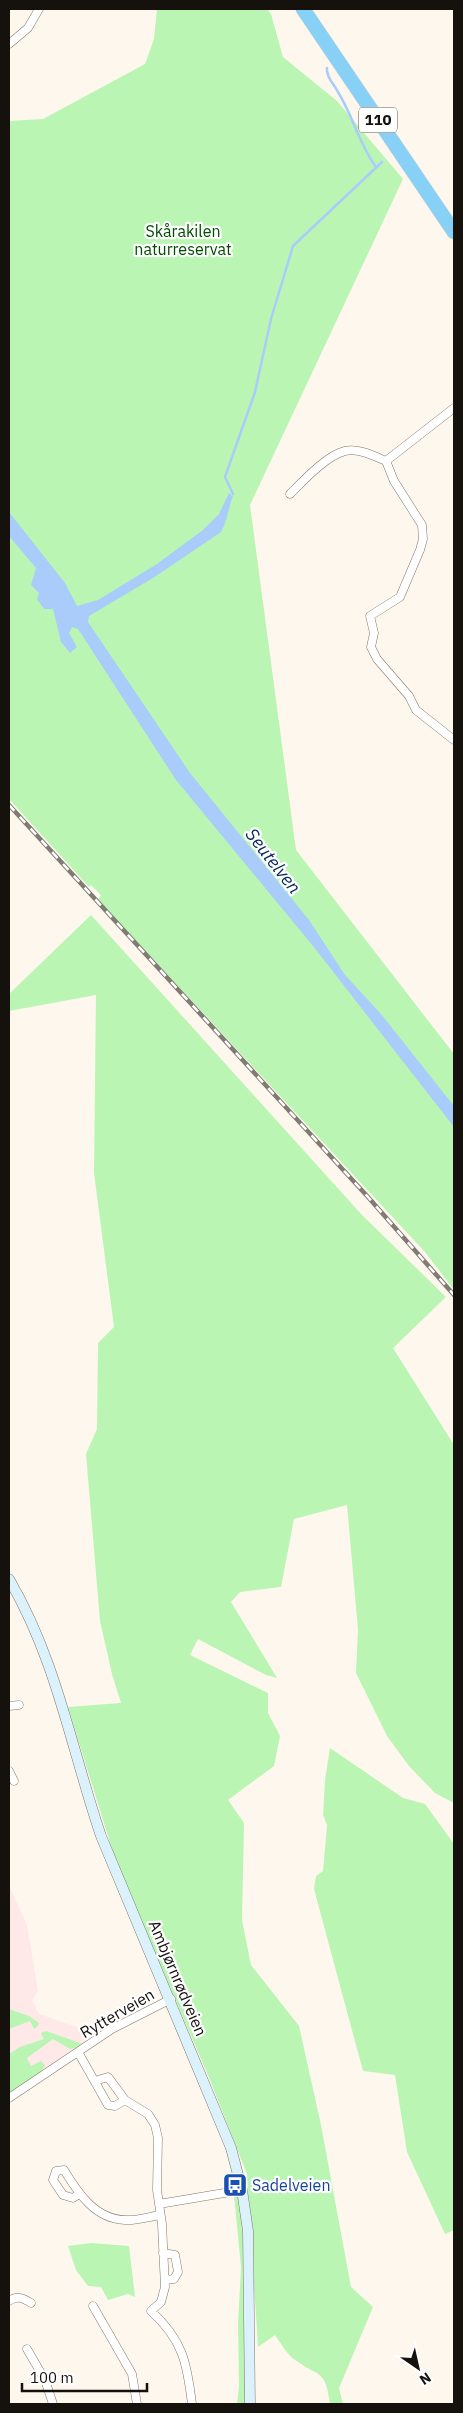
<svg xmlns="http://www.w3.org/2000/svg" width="463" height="2413" font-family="'IBM Plex Sans',sans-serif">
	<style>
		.education { fill: #fee8e8 }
		.green { fill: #baf5b4 }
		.water { fill: #a9ccfb }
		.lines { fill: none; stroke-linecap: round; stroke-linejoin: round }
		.stream { stroke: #a9ccfb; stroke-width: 2.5 }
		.street-casing { stroke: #82776a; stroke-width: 9 }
		.secondary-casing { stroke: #82776a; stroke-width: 11 }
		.highway-casing { stroke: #d5d4d3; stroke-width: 15 }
		.street { stroke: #fff; stroke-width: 8 }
		.secondary { stroke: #dbf1fc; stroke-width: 10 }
		.highway { stroke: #87d1f6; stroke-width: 14 }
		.rail-casing { stroke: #817b74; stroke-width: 4.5 }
		.rail { stroke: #fff; stroke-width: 2.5; stroke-dasharray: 8; stroke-linecap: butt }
		.labels { text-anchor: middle; stroke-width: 4.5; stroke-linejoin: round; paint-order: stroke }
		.shield { fill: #fff; stroke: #5b5855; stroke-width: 1 }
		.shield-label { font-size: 15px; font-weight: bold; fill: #15110c }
		.park-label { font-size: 16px; fill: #004d00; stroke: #fff }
		.street-label { font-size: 16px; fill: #15110c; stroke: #fff }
		.transit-label { font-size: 16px; fill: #164399; stroke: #fff; text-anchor: start }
		.water-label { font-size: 18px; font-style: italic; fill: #042a5a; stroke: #fff }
	</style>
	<rect width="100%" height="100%" fill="#fef7ee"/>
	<path class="education" d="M9,1886L27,1925L38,1991L32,2000L39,2014L95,2033L83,2045L9,2094Z"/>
	<path class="green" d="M157,9H267L271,14L283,57L337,101L403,179L250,505L296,850L454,1054V1290L425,1252L98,900L101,895L91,885L89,887L9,799V121L43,119L145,64L154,39Z
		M91,915L362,1215L446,1297L393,1348L454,1445V1803L435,1793L409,1766L387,1736L356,1673L358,1629L347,1505L294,1519L281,1587L240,1592L231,1602L277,1678L266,1675L198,1639L190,1655L268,1693V1713L280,1736L274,1766L228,1800L244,1823L242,1920L251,1965L299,2026L321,2125L351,2287L373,2307L339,2388L343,2404H330C325,2368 320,2378 295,2360C287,2355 281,2343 275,2335L258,2347L247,2174L208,2075L117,1865L68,1707L121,1703L112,1674L100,1621L86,1454L97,1429L98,1343L114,1327L94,1173L96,995L9,1011V994Z
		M330,1748L403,1798L425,1804L454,1844V2230L445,2234L407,2152L395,2075L363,2071L314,1889L316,1876L323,1871L327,1825L323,1815L325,1780Z
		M9,2009L29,2016L39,2023L38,2026L34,2029L30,2021L9,2029Z
		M46,2031L83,2044L80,2047L70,2049L53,2039L27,2058L31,2066L41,2061L45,2065L41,2073L9,2094V2054L20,2047L44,2039L41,2033Z
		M234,2195L238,2196C251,2264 245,2335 245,2404H237L239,2386L238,2324L241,2267Z
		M91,2243L129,2246L135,2297L128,2294L108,2300L101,2287L88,2286L76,2270L68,2246Z"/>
	<path class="water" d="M229,493L233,496C228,508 228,520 221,532L153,578L89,616L88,622L190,773L309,920L345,975L381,1014L454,1106V1127L313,946L176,780L78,629L72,627L69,633L77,647L70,653L61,642L53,609H44L37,599L39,593L31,585L36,568L9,536V512L65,583L77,606L98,600L157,564L203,530L219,514Z"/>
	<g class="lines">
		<path class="stream" d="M327,68C326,77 334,84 338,92C353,116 359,144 376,167
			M233,494L225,477L255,392L271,319L293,246L382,162"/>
		<defs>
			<path id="street" d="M9,44L28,28L39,9
				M454,408L386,461L394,481L422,525L423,539L420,550L400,597L370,616L374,633L371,647L377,659L409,696L416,710L454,740
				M290,494C303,481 327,455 345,451C359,448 374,456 386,461
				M9,1706L19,1705
				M9,1771L14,1781
				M78,2052L108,2105L115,2106L125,2100
				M95,2081L108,2077L125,2100L148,2114L155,2125L158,2138L157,2190L162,2224L165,2287L161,2302L151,2311C183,2340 187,2363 192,2404
				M9,2098L112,2029L171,1999
				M79,2194L73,2198L63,2195L53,2180L56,2171L64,2170C78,2193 95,2219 125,2220C136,2221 148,2217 160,2215
				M159,2204L242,2190
				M163,2253L175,2255L178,2272L174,2279L165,2280
				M9,2301C17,2295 23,2298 31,2303
				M93,2306L132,2374L137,2404
				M27,2349L45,2380L53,2404"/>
			<path id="secondary" d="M9,1579C57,1661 71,1748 101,1836L231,2148L242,2190L248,2231L250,2404"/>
			<path id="highway" d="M303,9L454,232"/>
		</defs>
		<use href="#street" class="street-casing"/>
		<use href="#secondary" class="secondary-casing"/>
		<use href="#highway" class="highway-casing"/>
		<use href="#street" class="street"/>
		<use href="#secondary" class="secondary"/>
		<use href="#highway" class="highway"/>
		<defs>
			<path id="rail" d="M9,805L368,1197L454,1295"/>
		</defs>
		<use href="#rail" class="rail-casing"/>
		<use href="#rail" class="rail"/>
	</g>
	<defs>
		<symbol id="bus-square" viewBox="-11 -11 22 22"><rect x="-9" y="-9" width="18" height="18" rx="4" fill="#1a4fb4" stroke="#fff"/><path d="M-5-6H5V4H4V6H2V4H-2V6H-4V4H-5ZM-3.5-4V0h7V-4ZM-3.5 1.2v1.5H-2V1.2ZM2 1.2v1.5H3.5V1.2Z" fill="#fff"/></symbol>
	</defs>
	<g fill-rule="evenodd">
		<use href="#bus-square" x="221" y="2171" width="28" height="28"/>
	</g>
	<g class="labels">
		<rect class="shield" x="359" y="107.5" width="38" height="25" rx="4"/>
		<g class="shield-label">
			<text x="378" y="125">110</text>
		</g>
		<g class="park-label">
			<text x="183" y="237">Skårakilen<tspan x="183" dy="18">naturreservat</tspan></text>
		</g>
		<g class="street-label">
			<text transform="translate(178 1978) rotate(67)" y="6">Ambjørnrødveien</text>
			<text transform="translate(117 2013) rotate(-30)" y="6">Rytterveien</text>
		</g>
		<g class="transit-label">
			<text x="252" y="2191">Sadelveien</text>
		</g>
		<g class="water-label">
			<text transform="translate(273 861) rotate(52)" y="6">Seutelven</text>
		</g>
	</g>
	<rect width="463" height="2413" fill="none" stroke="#15110c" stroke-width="20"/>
	<g transform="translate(418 2368) rotate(146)" stroke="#ffffff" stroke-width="4" paint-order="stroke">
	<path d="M0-4L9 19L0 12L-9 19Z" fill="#15110c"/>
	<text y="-8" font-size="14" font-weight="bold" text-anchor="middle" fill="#15110c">N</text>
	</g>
	<path d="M22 2383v8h125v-8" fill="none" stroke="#15110c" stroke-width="2.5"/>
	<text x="30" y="2383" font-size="15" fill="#15110c" stroke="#ffffff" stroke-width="4" paint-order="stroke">100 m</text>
</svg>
